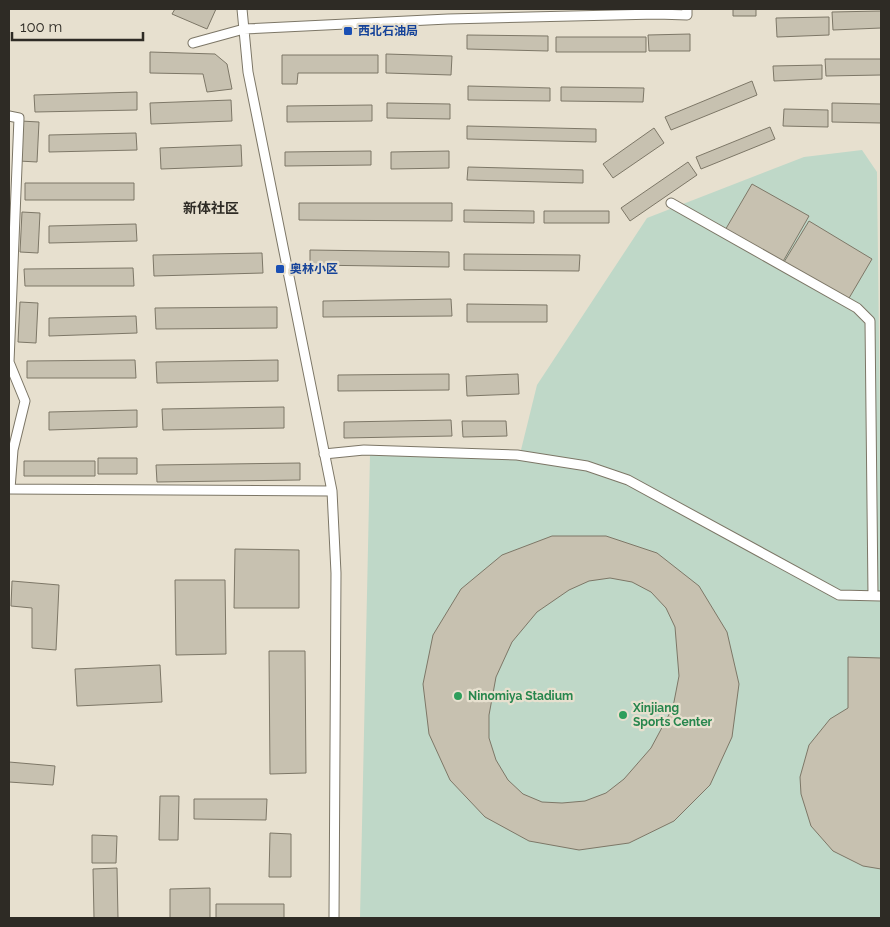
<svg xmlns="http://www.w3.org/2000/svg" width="890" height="927" font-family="Raleway,'Noto Sans SC',sans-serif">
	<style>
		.green { fill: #bfd8c8 }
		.building { fill: #c7c1b0; stroke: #7d7767; fill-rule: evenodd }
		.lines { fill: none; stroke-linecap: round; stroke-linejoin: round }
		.minor-casing { stroke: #7c7666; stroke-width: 11 }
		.minor { stroke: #fff; stroke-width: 9 }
		.transit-dot { fill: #1a4fb4; stroke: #e7e0cf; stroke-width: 2 }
		.leisure-dot { fill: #2e9e5b; stroke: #e7e0cf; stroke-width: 2 }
		.labels { text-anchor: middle; stroke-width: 4.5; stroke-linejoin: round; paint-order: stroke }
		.transit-label { font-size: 12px; font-weight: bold; fill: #164399; stroke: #e7e0cf; text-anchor: start }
		.leisure-label { font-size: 12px; font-weight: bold; fill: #27864d; stroke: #e7e0cf; text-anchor: start }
		.neighbourhood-label { font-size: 14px; font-weight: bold; fill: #2e2b25; stroke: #e7e0cf }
	</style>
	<rect width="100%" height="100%" fill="#e7e0cf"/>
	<path class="green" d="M862,150L877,172L881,512V918H360L370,455L521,450L537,385L647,218L804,157Z"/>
	<path class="building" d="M175,9H216L207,29L172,14Z
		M733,9H756V16H733Z
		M881,11V28L833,30L832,12Z
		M829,17V35L777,37L776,18Z
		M690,34V51H649L648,35Z
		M467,35L548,36V51L467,49Z
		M556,37H646V52H556Z
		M150,52L215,54L227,64L232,89L207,92L203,74L150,73Z
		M386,54L452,56L451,75L386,73Z
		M282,55H378V73H298L297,84H282Z
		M825,59H881V75L826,76Z
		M822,65V79L774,81L773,66Z
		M752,81L757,95L671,130L665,117Z
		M468,86L550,88V101L468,100Z
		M561,87L644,88L643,102L561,101Z
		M137,92V110L35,112L34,95Z
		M231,100L232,121L151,124L150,103Z
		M387,103L450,104V119L387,118Z
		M832,103L881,104V123L832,122Z
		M372,105V121L287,122V106Z
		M784,109L828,110V127L783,126Z
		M21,121L39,122L37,162L19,161Z
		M467,126L596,129V142L467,139Z
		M770,127L775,139L701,169L696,157Z
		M654,128L664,143L613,178L603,164Z
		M136,133L137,150L49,152V135Z
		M241,145L242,166L161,169L160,148Z
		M371,151V165L285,166V152Z
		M449,151V168L391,169V152Z
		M688,162L697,175L630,221L621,208Z
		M468,167L583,170V183L467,180Z
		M25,183H134V200H25Z
		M752,184L809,216L781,265L724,232Z
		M299,203H452V221L299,220Z
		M464,210L534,211V223L464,222Z
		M544,211H609V223H544Z
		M22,212L40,213L38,253L20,252Z
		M809,221L872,259L845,305L781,267Z
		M136,224L137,241L49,243V226Z
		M310,250L449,252V267L310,265Z
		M262,253L263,273L154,276L153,255Z
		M464,254L580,255L579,271L464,270Z
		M133,268L134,286H25L24,269Z
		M451,299L452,316L323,317V301Z
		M20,302L38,303L36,343L18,342Z
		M467,304L547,305V322H467Z
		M277,307V328L156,329L155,308Z
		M136,316L137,333L49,336V318Z
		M135,360L136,378H27V361Z
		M278,360V381L157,383L156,362Z
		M449,374V390L338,391V375Z
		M518,374L519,394L467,396L466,376Z
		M284,407V428L163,430L162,409Z
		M137,410V427L49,430V412Z
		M451,420L452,436L344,438V422Z
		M462,421H506L507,436L463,437Z
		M98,458H137V474H98Z
		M24,461H95V476H24Z
		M300,463V480L157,482L156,465Z
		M552,536H606L657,553L699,586L727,632L739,684L732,737L710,785L674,821L629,843L579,850L529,841L485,817L450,780L429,734L423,684L433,635L461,589L502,555ZM610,578L632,582L651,592L666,608L675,627L679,676L673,707L651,748L624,779L606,793L585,801L562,803L542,802L523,794L508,780L496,760L489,738V715L496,677L512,642L537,612L569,590L589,581Z
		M235,549L299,550V608H234Z
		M175,580H225L226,654L176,655Z
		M12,581L59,585L56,650L32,648V608L11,606Z
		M269,651H305L306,773L270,774Z
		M848,657L881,658V869L863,866L833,851L811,826L801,794L800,777L809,745L830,719L848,708Z
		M160,665L162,702L77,706L75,669Z
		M9,762L55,766L53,785L9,782Z
		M160,796H179L178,840H159Z
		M194,799H267L266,820L194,819Z
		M270,833L291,834V877H269Z
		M92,835L117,836L116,863H92Z
		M117,868L118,918H94L93,869Z
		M210,888V918H170V889Z
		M216,904H284V918H216Z"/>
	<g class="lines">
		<defs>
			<path id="minor" d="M242,9L248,72L332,491L336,573L334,918
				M193,43L244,29L448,19L657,14L687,15V9
				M9,116L19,118L9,362L25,401L13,450L10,489
				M671,203L857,308L870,321L873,595
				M324,454L364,450L517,455L587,466L628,480L839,595L881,596
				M9,489L332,491"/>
		</defs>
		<use href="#minor" class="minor-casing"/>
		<use href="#minor" class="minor"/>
	</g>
	<g class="transit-dot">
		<rect x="343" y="26" width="10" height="10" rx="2.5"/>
		<rect x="275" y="264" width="10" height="10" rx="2.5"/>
	</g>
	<g class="leisure-dot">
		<circle cx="458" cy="696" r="5"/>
		<circle cx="623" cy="715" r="5"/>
	</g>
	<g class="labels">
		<g class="transit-label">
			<text x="358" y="35">西北石油局</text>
			<text x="290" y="273">奥林小区</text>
		</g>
		<g class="leisure-label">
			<text x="468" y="700">Ninomiya Stadium</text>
			<text x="633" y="712">Xinjiang<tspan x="633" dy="14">Sports Center</tspan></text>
		</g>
		<g class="neighbourhood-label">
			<text x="211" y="213">新体社区</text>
		</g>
	</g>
	<rect width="890" height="927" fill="none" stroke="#2e2b25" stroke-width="20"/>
	<path d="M12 32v8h131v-8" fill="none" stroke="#2e2b25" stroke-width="2.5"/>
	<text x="20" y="32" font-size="15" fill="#2e2b25" stroke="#e7e0cf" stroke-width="4" paint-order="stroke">100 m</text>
</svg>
